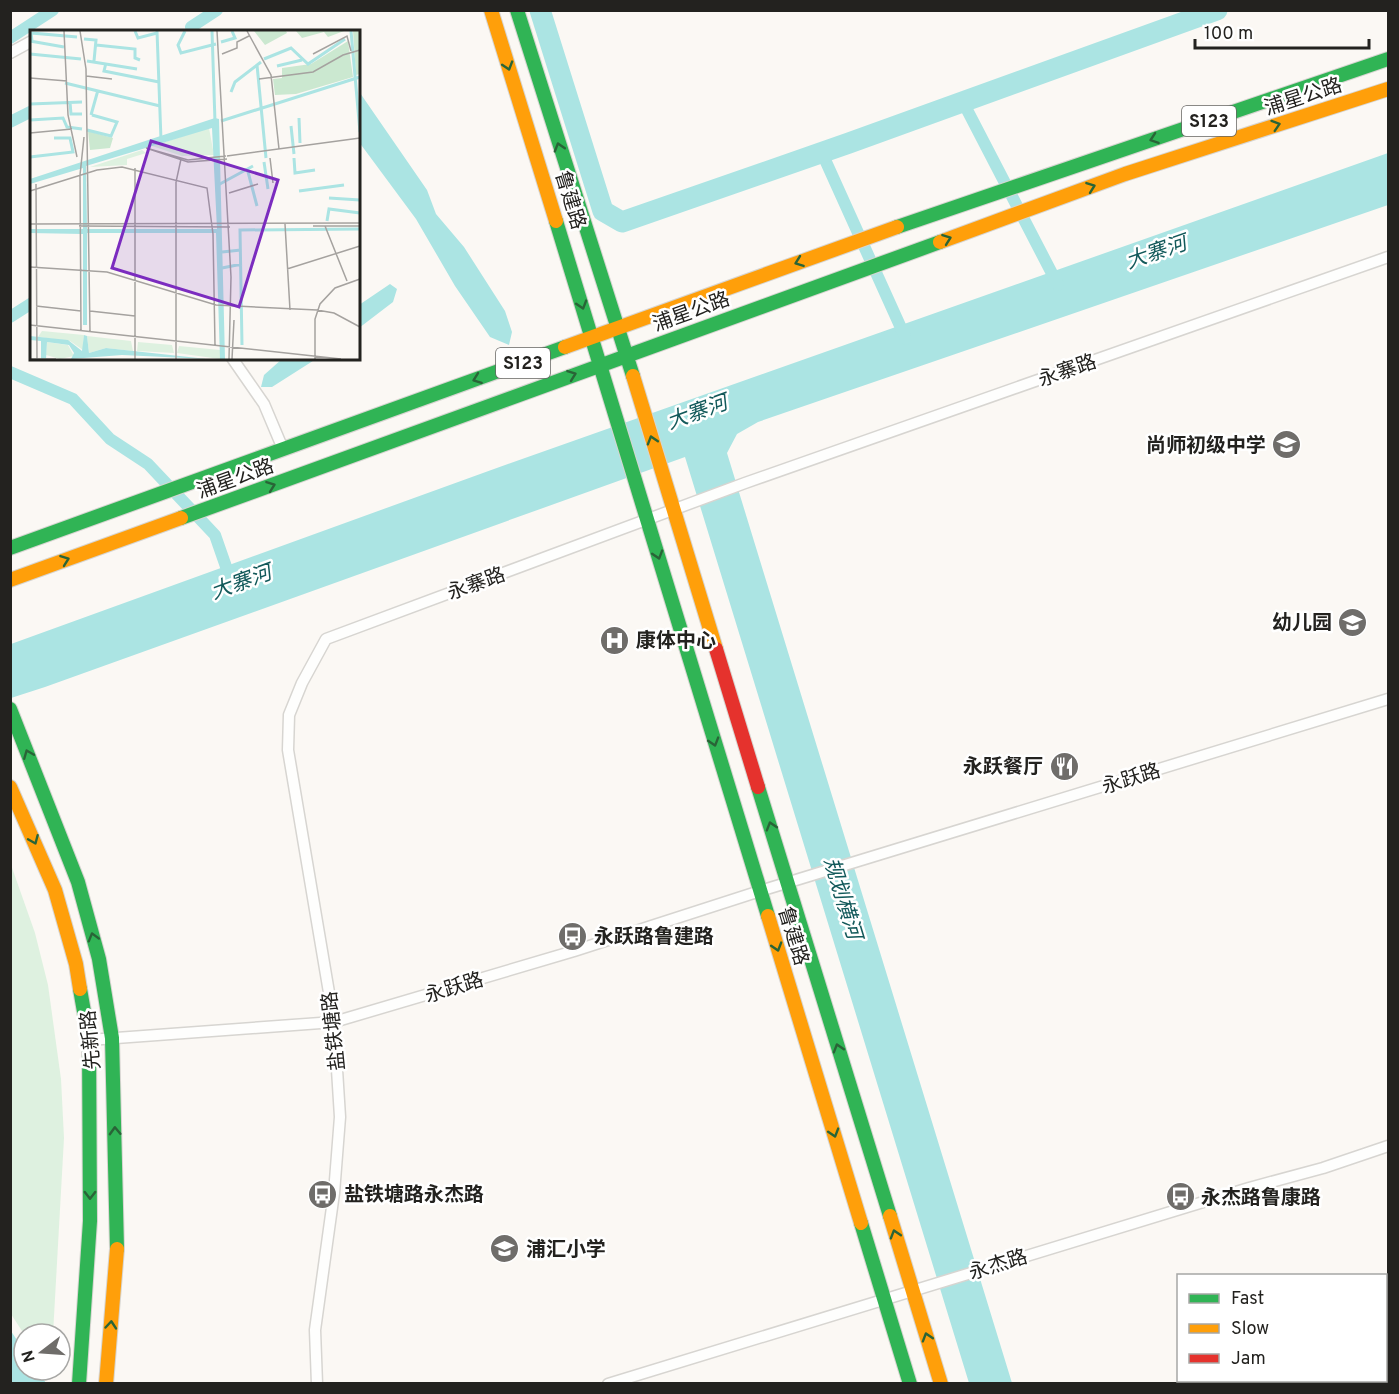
<svg xmlns="http://www.w3.org/2000/svg" width="1399" height="1394" font-family="Overpass,'Noto Sans SC',sans-serif">
	<style>
		.green { fill: #def1e0 }
		.water { fill: #abe4e3 }
		.lines { fill: none; stroke-linecap: round; stroke-linejoin: round }
		.canal { stroke: #abe4e3; stroke-width: 12 }
		.river { stroke: #abe4e3; stroke-width: 21 }
		.street-casing { stroke: #d7d5d1; stroke-width: 13 }
		.fast-casing { stroke: #d7d5d1; stroke-width: 16 }
		.slow-casing { stroke: #d7d5d1; stroke-width: 16 }
		.jam-casing { stroke: #d7d5d1; stroke-width: 16 }
		.street { stroke: #fefefd; stroke-width: 10 }
		.fast { stroke: #30b455; stroke-width: 14 }
		.slow { stroke: #ff9f0a; stroke-width: 14 }
		.jam { stroke: #e5322d; stroke-width: 14 }
		.oneway { stroke: #296437 }
		.labels { text-anchor: middle; stroke-width: 5; stroke-linejoin: round; paint-order: stroke }
		.shield { fill: #fff; stroke: #656462; stroke-width: 1.5 }
		.shield-label { font-size: 18px; font-weight: bold; fill: #23221f }
		.street-label { font-size: 20px; fill: #23221f; stroke: #fff }
		.poi-label { font-size: 20px; font-weight: bold; fill: #23221f; stroke: #fff; text-anchor: start }
		.water-label { font-size: 21px; font-style: italic; fill: #12595a; stroke: #fff }
		.inset-river { fill: none; stroke: #abe4e3; stroke-width: 3 }
		.inset-road { fill: none; stroke: #a5a29f; stroke-width: 1.5 }
		.view { fill: #7b2cbf; fill-opacity: 0.15; stroke: #7b2cbf; stroke-width: 3 }
		.inset-edge { fill: none; stroke: #23221f; stroke-width: 3 }
	</style>
	<rect width="100%" height="100%" fill="#fbf8f4"/>
	<path class="green" d="M10,862L35,933L48,985L61,1079L64,1138L53,1334H24L11,1314Z"/>
	<path class="water" d="M358,90L427,190L436,214L464,247L505,311L512,332L509,345L490,337L455,286L416,219L359,142Z
		M1388,153V205L758,422L737,434L727,453L1012,1383H969L685,457L45,687L11,698V644L494,469Z
		M390,284L397,289L393,302L359,328V305Z
		M282,359H316L272,387H261L264,375Z
		M11,1331L24,1351V1370H37L46,1383H11Z"/>
	<g class="lines">
		<path class="canal" d="M191,27L217,10
			M10,38L53,10
			M963,102L1058,285
			M10,122L32,111
			M822,153L906,339
			M10,317L32,303
			M10,372L73,399L110,439L148,464L215,535L231,581"/>
		<path class="river" d="M540,10L603,211L622,222L849,143L1217,10"/>
		<defs>
			<path id="street" d="M10,53L32,41
				M232,358L264,404L283,449
				M89,1040L334,1022L574,951L760,891L1388,699
				M317,1384L315,1330L334,1193L340,1117L334,1022L288,750L289,715L302,683L326,639L745,483L1388,257
				M608,1384L1249,1188L1323,1168L1388,1146"/>
			<path id="fast" d="M517,10L633,376
				M556,221L768,916
				M897,227L1388,59
				M181,518L940,242
				M10,548L565,347
				M10,709L78,882L99,959L112,1038L117,1249
				M758,787L890,1216
				M861,1223L910,1384
				M79,1384L90,1221L89,1040L80,989"/>
			<path id="slow" d="M491,10L556,221
				M940,242L1125,174L1388,89
				M565,347L897,227
				M633,376L716,649
				M10,580L181,518
				M10,787L55,890L76,964L80,989
				M768,916L861,1223
				M890,1216L941,1384
				M106,1384L117,1249"/>
			<path id="jam" d="M716,649L758,787"/>
		</defs>
		<use href="#street" class="street-casing"/>
		<use href="#fast" class="fast-casing"/>
		<use href="#slow" class="slow-casing"/>
		<use href="#jam" class="jam-casing"/>
		<use href="#street" class="street"/>
		<use href="#fast" class="fast"/>
		<use href="#slow" class="slow"/>
		<use href="#jam" class="jam"/>
	</g>
	<defs><path id="oneway-chevron" d="M-2-3.5L2.5 0L-2 3.5" fill="none" stroke-width="1.6" stroke-linecap="round" stroke-linejoin="round" transform="scale(1.5)"/></defs>
	<g class="oneway">
		<use href="#oneway-chevron" transform="translate(508 66) rotate(73)"/>
		<use href="#oneway-chevron" transform="translate(1276 125) rotate(-18)"/>
		<use href="#oneway-chevron" transform="translate(1154 139) rotate(161)"/>
		<use href="#oneway-chevron" transform="translate(559 147) rotate(-107)"/>
		<use href="#oneway-chevron" transform="translate(1091 187) rotate(-20)"/>
		<use href="#oneway-chevron" transform="translate(947 239) rotate(-20)"/>
		<use href="#oneway-chevron" transform="translate(799 262) rotate(160)"/>
		<use href="#oneway-chevron" transform="translate(582 305) rotate(73)"/>
		<use href="#oneway-chevron" transform="translate(572 375) rotate(-20)"/>
		<use href="#oneway-chevron" transform="translate(477 379) rotate(160)"/>
		<use href="#oneway-chevron" transform="translate(652 440) rotate(-107)"/>
		<use href="#oneway-chevron" transform="translate(271 486) rotate(-20)"/>
		<use href="#oneway-chevron" transform="translate(658 555) rotate(73)"/>
		<use href="#oneway-chevron" transform="translate(65 560) rotate(-20)"/>
		<use href="#oneway-chevron" transform="translate(714 742) rotate(73)"/>
		<use href="#oneway-chevron" transform="translate(28 754) rotate(-112)"/>
		<use href="#oneway-chevron" transform="translate(771 826) rotate(-107)"/>
		<use href="#oneway-chevron" transform="translate(34 840) rotate(67)"/>
		<use href="#oneway-chevron" transform="translate(93 937) rotate(-106)"/>
		<use href="#oneway-chevron" transform="translate(777 947) rotate(73)"/>
		<use href="#oneway-chevron" transform="translate(838 1048) rotate(-107)"/>
		<use href="#oneway-chevron" transform="translate(115 1131) rotate(-92)"/>
		<use href="#oneway-chevron" transform="translate(834 1133) rotate(73)"/>
		<use href="#oneway-chevron" transform="translate(90 1195) rotate(90)"/>
		<use href="#oneway-chevron" transform="translate(895 1234) rotate(-107)"/>
		<use href="#oneway-chevron" transform="translate(111 1325) rotate(-85)"/>
		<use href="#oneway-chevron" transform="translate(927 1337) rotate(-107)"/>
	</g>
	<defs>
		<symbol id="school-disc" viewBox="-11 -11 22 22"><circle r="9.5" fill="#6f6d6a" stroke="#fff"/><path d="M0-5L7-2L0 1L-7-2ZM-4 1L0 2.5L4 1V4Q0 6-4 4Z" fill="#fff"/></symbol>
		<symbol id="hospital-disc" viewBox="-11 -11 22 22"><circle r="9.5" fill="#6f6d6a" stroke="#fff"/><path d="M-5-5h3v3.5h4V-5h3V5h-3V1.5h-4V5h-3Z" fill="#fff"/></symbol>
		<symbol id="restaurant-disc" viewBox="-11 -11 22 22"><circle r="9.5" fill="#6f6d6a" stroke="#fff"/><path d="M-5-6h1v4h1v-4h1v4h1v-4h1v5L-1.5 .5V6h-2V.5L-5-1ZM5-6V6H3V1.5H1.5Q1.5-4 5-6Z" fill="#fff"/></symbol>
		<symbol id="bus-disc" viewBox="-11 -11 22 22"><circle r="9.5" fill="#6f6d6a" stroke="#fff"/><path d="M-5-6H5V4H4V6H2V4H-2V6H-4V4H-5ZM-3.5-4V0h7V-4ZM-3.5 1.2v1.5H-2V1.2ZM2 1.2v1.5H3.5V1.2Z" fill="#fff"/></symbol>
	</defs>
	<g fill-rule="evenodd">
		<use href="#school-disc" x="1270" y="428" width="33" height="33"/>
		<use href="#school-disc" x="1336" y="606" width="33" height="33"/>
		<use href="#hospital-disc" x="598" y="624" width="33" height="33"/>
		<use href="#restaurant-disc" x="1048" y="750" width="33" height="33"/>
		<use href="#bus-disc" x="556" y="920" width="33" height="33"/>
		<use href="#bus-disc" x="306" y="1178" width="33" height="33"/>
		<use href="#bus-disc" x="1164" y="1180" width="33" height="33"/>
		<use href="#school-disc" x="488" y="1232" width="33" height="33"/>
	</g>
	<g class="labels">
		<g class="shield">
			<rect x="1182" y="106" width="54" height="30" rx="4.5"/>
			<rect x="496" y="348" width="54" height="30" rx="4.5"/>
		</g>
		<g class="shield-label">
			<text x="1209" y="127">S123</text>
			<text x="523" y="369">S123</text>
		</g>
		<g class="street-label">
			<text transform="translate(1303 96) rotate(-18)" y="7">浦星公路</text>
			<text transform="translate(571 200) rotate(73)" y="7">鲁建路</text>
			<text transform="translate(691 311) rotate(-20)" y="7">浦星公路</text>
			<text transform="translate(1067 370) rotate(-19)" y="7">永寨路</text>
			<text transform="translate(235 478) rotate(-20)" y="7">浦星公路</text>
			<text transform="translate(476 583) rotate(-20)" y="7">永寨路</text>
			<text transform="translate(1131 778) rotate(-17)" y="7">永跃路</text>
			<text transform="translate(794 936) rotate(73)" y="7">鲁建路</text>
			<text transform="translate(454 987) rotate(-17)" y="7">永跃路</text>
			<text transform="translate(333 1031) rotate(-96)" y="7">盐铁塘路</text>
			<text transform="translate(90 1040) rotate(-95)" y="7">先新路</text>
			<text transform="translate(998 1264) rotate(-17)" y="7">永杰路</text>
		</g>
		<g class="poi-label">
			<text x="1266" y="452" text-anchor="end">尚师初级中学</text>
			<text x="1332" y="629" text-anchor="end">幼儿园</text>
			<text x="636" y="647">康体中心</text>
			<text x="1043" y="773" text-anchor="end">永跃餐厅</text>
			<text x="594" y="943">永跃路鲁建路</text>
			<text x="344" y="1201">盐铁塘路永杰路</text>
			<text x="1201" y="1204">永杰路鲁康路</text>
			<text x="526" y="1256">浦汇小学</text>
		</g>
		<g class="water-label">
			<text transform="translate(1156 252) rotate(-19)" y="7">大寨河</text>
			<text transform="translate(697 412) rotate(-20)" y="7">大寨河</text>
			<text transform="translate(241 582) rotate(-20)" y="7">大寨河</text>
			<text transform="translate(843 898) rotate(73)" y="7">规划横河</text>
		</g>
	</g>
	<g transform="translate(30 30)">
		<rect width="330" height="330" fill="#fbf8f4"/>
		<path d="M179,98L184,125L152,126L122,116ZM112,120L116,123L97,129V135L60,137ZM12,301L54,305L53,320L40,311L8,307ZM57,306L101,311L103,321L76,318L59,323ZM17,312L38,315L44,326L30,329L16,325ZM108,312L142,315L144,323L107,321ZM149,316L190,320V329L147,323Z" fill="#def1e0"/>
		<path d="M219,1H256L257,3L235,15L224,1ZM266,1H314L298,7L294,2L272,8ZM323,1H330V44L326,45ZM318,11L323,47L266,64L245,65L243,49L252,48V38L281,34ZM58,101L83,108L80,118L60,120Z" fill="#cbe8d0"/>
		<path d="M185,88L189,89L195,329H190L186,203H57V295H53V204L0,203V199H53V138L0,154V149ZM182,98L187,199H57L56,136ZM54,305L57,306L59,323L76,318L177,329L92,325L41,329L44,323L39,315L17,312L16,329H11V311L0,310V306L38,310L52,321Z" fill="#abe4e3" fill-rule="evenodd"/>
		<path class="inset-river" d="M105,1L108,8L127,3M127,1L131,110M155,1L148,15L151,23L186,14M182,1L185,92M321,1L330,102M54,9L66,10L64,31M0,11L34,17M2,11L1,3L47,7M191,12L205,8L202,1M66,15L105,19V28L110,30M0,24L51,29M234,29L261,18L278,34L315,9M57,31L107,39M76,33L74,41L129,52M227,35L236,128M247,36L272,30M35,53L130,76M201,62L205,52L231,32M40,72L41,84H52M0,74L52,72M61,85L68,60M269,88L270,113M0,90L33,88L37,97L52,99M191,91L330,47M261,96L264,124M57,100L81,106L87,92L62,85M0,127L43,122L40,108H24M264,128L265,143L285,140M234,132L238,159M217,138L227,176M188,155L223,136M269,161L314,155M299,168L330,170M297,191L299,179L330,183M192,222L211,220M192,238L212,234M212,315L210,200L330,199"/>
		<path class="inset-road" d="M34,1L38,85L47,127M50,1L56,39L60,302M187,1L201,247L199,329M217,1L241,45L249,119M192,24L207,18V12L219,6M283,24L317,6L321,21M56,46L82,49M0,48L37,51M229,49L283,42L313,25L330,20M0,103L42,99M196,126L158,130L116,118L158,132L197,129M197,126L330,108M240,128L243,153M105,138V329M6,154L7,329M0,161L67,140L92,137L177,158L183,204L185,315M199,163L228,154M0,194L330,193M255,194L260,280M49,196L200,197M283,196H330M295,196L317,251M0,237L77,242L186,275L287,280L304,283L330,297M257,239L330,216M6,276L51,281M60,281L105,286M0,295L311,329M51,301L50,145L54,107M0,329H26M146,329V152L151,129M202,329L204,290M285,329V289L290,274L305,258L330,249"/>
		<path class="view" d="M121,111L248,150L209,277L82,238Z"/>
		<rect width="330" height="330" class="inset-edge"/>
	</g>
	<rect width="1399" height="1394" fill="none" stroke="#23221f" stroke-width="24"/>
	<rect x="1177" y="1274" width="210" height="108" fill="#ffffff" stroke="#a7a7a5" stroke-width="1.5"/>
	<rect x="1189" y="1294" width="30" height="9" fill="#30b455" stroke="#a7a7a5" stroke-width="1.5"/>
	<text x="1231" y="1304" font-size="18" fill="#23221f">Fast</text>
	<rect x="1189" y="1324" width="30" height="9" fill="#ff9f0a" stroke="#a7a7a5" stroke-width="1.5"/>
	<text x="1231" y="1334" font-size="18" fill="#23221f">Slow</text>
	<rect x="1189" y="1354" width="30" height="9" fill="#e5322d" stroke="#a7a7a5" stroke-width="1.5"/>
	<text x="1231" y="1364" font-size="18" fill="#23221f">Jam</text>
	<g transform="translate(42 1352) rotate(253)"><circle r="28" fill="#ffffff" stroke="#a7a7a5" stroke-width="1.5"/>
	<path d="M0-4.5L10 22L0 15L-10 22Z" fill="#6f6d6a"/>
	<text y="-9" font-size="16" font-weight="bold" text-anchor="middle" fill="#23221f">N</text>
	</g>
	<path d="M1195 39v9h174v-9" fill="none" stroke="#23221f" stroke-width="3"/>
	<text x="1204" y="39" font-size="18" fill="#23221f" stroke="#ffffff" stroke-width="4.5" paint-order="stroke">100 m</text>
</svg>
